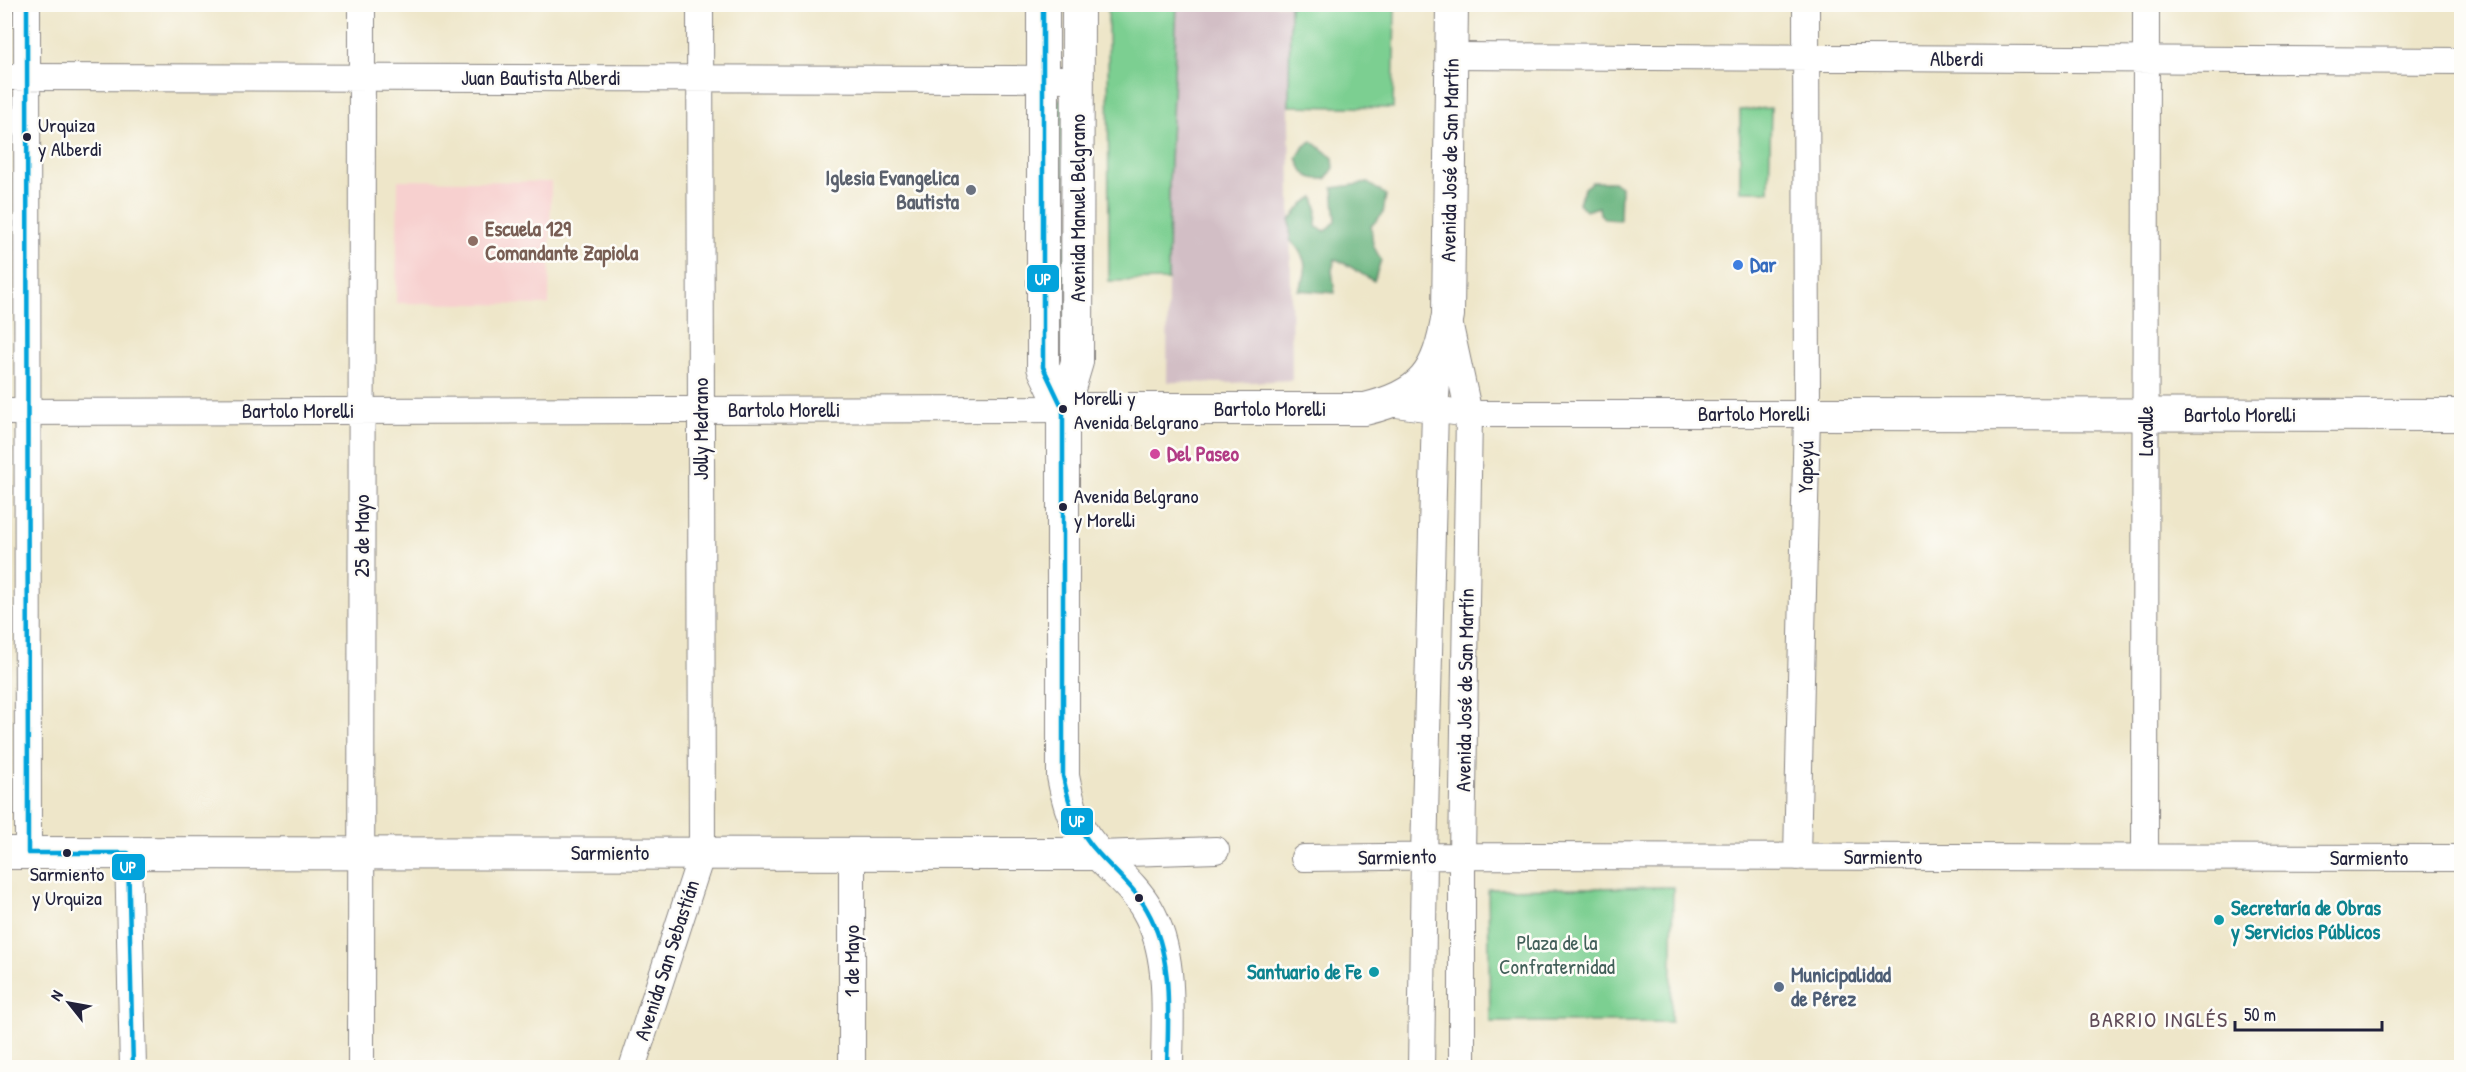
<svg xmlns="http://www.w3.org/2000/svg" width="2466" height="1072" font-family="'Patrick Hand',sans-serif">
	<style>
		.built { fill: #f7d0cf }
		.industrial { fill: #d2bec5 }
		.green { fill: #7ccf91; stroke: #4f7866; stroke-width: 1.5 }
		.forest { fill: #65b27b; stroke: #446a5b; stroke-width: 1.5 }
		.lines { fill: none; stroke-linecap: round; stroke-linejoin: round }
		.minor-casing { stroke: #888482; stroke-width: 28 }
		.major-casing { stroke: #888482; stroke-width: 34 }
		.minor { stroke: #fff; stroke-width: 26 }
		.major { stroke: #fff; stroke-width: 32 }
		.bus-1-casing { stroke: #fdfcf7; stroke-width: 9 }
		.bus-1 { stroke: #02a3dc; stroke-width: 4.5 }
		.bus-dot { fill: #22223b; stroke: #fdfcf7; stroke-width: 2 }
		.worship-dot { fill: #6b7280; stroke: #fdfcf7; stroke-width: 2 }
		.education-dot { fill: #8d6e63; stroke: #fdfcf7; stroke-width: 2 }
		.shop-dot { fill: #3f7fe0; stroke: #fdfcf7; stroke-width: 2 }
		.hotel-dot { fill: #d1479c; stroke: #fdfcf7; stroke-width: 2 }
		.culture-dot { fill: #0f9aa8; stroke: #fdfcf7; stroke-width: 2 }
		.service-dot { fill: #5c6f8a; stroke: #fdfcf7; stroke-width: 2 }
		.labels { text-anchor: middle; stroke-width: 5; stroke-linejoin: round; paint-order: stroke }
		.bus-label { font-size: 20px; fill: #22223b; stroke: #fdfcf7; text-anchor: start }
		.street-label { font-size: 21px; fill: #22223b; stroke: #fdfcf7 }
		.worship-label { font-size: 21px; font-weight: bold; fill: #5b616d; stroke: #fdfcf7; text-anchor: end }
		.education-label { font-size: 21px; font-weight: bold; fill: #785e54; stroke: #fdfcf7; text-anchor: start }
		.shop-label { font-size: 21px; font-weight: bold; fill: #366cbe; stroke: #fdfcf7; text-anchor: start }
		.hotel-label { font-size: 21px; font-weight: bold; fill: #b23c85; stroke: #fdfcf7; text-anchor: start }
		.culture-label { font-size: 21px; font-weight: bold; fill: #0d838f; stroke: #fdfcf7; text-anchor: start }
		.park-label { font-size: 21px; fill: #425f59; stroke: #fdfcf7 }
		.service-label { font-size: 21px; font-weight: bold; fill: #4e5e75; stroke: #fdfcf7; text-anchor: start }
		.neighbourhood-label { font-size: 22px; letter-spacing: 1.5px; fill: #614c58; stroke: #fdfcf7 }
		.line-badge { stroke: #fdfcf7; stroke-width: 2 }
		.badge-label { font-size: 16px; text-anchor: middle; font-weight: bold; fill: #fff }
	</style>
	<rect width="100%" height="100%" fill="#fdfcf7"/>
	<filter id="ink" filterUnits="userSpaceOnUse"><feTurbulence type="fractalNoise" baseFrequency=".0167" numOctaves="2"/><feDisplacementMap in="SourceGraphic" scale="12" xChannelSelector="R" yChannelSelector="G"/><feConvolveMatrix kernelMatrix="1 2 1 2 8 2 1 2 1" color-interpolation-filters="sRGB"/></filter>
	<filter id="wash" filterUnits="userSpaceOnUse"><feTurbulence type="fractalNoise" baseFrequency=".008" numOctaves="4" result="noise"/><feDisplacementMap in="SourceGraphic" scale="24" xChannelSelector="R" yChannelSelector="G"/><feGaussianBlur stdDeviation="1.35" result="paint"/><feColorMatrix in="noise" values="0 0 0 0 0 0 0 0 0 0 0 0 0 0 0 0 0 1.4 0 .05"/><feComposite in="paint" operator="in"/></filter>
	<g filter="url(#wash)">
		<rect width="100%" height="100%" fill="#eee6c9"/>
		<path class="built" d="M398,180L551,182L549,305L396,303Z"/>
		<path class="industrial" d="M1177,5H1290L1289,106L1292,380L1230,383L1167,382L1169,184Z"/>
		<path class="green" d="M1108,5H1177L1169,184L1168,280L1109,281Z
			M1290,5H1395L1393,108L1289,106Z
			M1060,99H1064L1069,365L1057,369V101Z
			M1771,108L1769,191H1740V110Z
			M1673,887L1671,1022H1490L1488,889Z"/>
		<path class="forest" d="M1312,141L1333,158L1334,168L1326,179C1307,180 1303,175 1297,158L1304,146Z
			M1592,182H1613L1621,186L1620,220L1605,219L1600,214L1599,207L1586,211L1579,203L1584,188Z
			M1368,183L1386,195L1383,214L1371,226L1373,245L1381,260L1374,281C1360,274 1349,264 1335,259L1332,270L1335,293L1298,290C1311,271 1306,255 1290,240V220L1304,203L1314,197L1317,208L1316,227L1326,231L1336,221L1333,188Z"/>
	</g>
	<g filter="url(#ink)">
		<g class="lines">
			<defs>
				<path id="minor" d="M27,4L28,853
					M1452,56L2462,61
					M4,77L1078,79
					M1448,317L1469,414L1462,856V1068
					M1389,403L1469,414H1807
					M4,412L1063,409
					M128,853L133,1068
					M852,854V1068
					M1099,854L1216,850
					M1797,857L1807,414L1806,4
					M2145,857L2146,4
					M1304,858L1462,856L2462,858
					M361,1068L362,4
					M632,1068L702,853L700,4
					M1421,1068L1424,857L1435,409L1439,358"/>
				<path id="major" d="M1043,4V367L1063,409
					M1078,4L1077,362L1063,409V776C1067,797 1072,818 1084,836C1102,863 1131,881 1147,909C1174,955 1167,1017 1167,1068
					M1063,409H1365C1424,395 1438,373 1448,315L1452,4
					M1807,414L2462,415
					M4,853L1099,854"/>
			</defs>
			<use href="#minor" class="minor-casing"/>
			<use href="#major" class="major-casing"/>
			<use href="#minor" class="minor"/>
			<use href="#major" class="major"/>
			<defs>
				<path id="bus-1" d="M27,4L28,853H128L133,1068
					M1043,4V367L1063,409V776C1069,806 1078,832 1099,854C1115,872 1135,888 1147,910C1174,957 1168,1015 1167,1068"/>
			</defs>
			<use href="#bus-1" class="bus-1-casing"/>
			<use href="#bus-1" class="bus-1"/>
		</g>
	</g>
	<g class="bus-dot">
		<circle cx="27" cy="137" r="5"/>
		<circle cx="1063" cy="409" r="5"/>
		<circle cx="1063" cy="507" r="5"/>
		<circle cx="67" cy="853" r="5"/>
		<circle cx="1139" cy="898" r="5"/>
	</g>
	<circle class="worship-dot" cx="971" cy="190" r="6"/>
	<circle class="education-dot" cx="473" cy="241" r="6"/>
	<circle class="shop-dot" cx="1738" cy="265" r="6"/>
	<circle class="hotel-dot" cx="1155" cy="454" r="6"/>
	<g class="culture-dot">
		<circle cx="2219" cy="920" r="6"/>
		<circle cx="1374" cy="972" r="6"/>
	</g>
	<circle class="service-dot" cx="1779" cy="987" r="6"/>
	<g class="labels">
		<g class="bus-label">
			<text x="38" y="132">Urquiza<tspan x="38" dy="24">y Alberdi</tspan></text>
			<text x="1074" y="405">Morelli y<tspan x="1074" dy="24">Avenida Belgrano</tspan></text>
			<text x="1074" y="503">Avenida Belgrano<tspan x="1074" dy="24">y Morelli</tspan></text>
			<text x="67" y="881" text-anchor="middle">Sarmiento<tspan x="67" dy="24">y Urquiza</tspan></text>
		</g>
		<g class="street-label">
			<text x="1957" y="66">Alberdi</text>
			<text x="541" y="85">Juan Bautista Alberdi</text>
			<text transform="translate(1450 160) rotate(-89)" y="7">Avenida José de San Martín</text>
			<text transform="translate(1078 208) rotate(-90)" y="7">Avenida Manuel Belgrano</text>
			<text x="1270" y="416">Bartolo Morelli</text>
			<text x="784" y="417">Bartolo Morelli</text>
			<text x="298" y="418">Bartolo Morelli</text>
			<text x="1754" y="421">Bartolo Morelli</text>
			<text x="2240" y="422">Bartolo Morelli</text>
			<text transform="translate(701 429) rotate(-90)" y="7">Jolly Medrano</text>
			<text transform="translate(2146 431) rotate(-90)" y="7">Lavalle</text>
			<text transform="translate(1806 467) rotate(-89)" y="7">Yapeyú</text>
			<text transform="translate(362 536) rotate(-90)" y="7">25 de Mayo</text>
			<text transform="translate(1465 690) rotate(-89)" y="7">Avenida José de San Martín</text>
			<text x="610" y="860">Sarmiento</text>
			<text transform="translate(1397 857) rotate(-1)" y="7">Sarmiento</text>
			<text x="1883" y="864">Sarmiento</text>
			<text x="2369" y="865">Sarmiento</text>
			<text transform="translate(667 960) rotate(-72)" y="7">Avenida San Sebastián</text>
			<text transform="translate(852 961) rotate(-90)" y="7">1 de Mayo</text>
		</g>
		<g class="worship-label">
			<text x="959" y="185">Iglesia Evangelica<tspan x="959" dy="24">Bautista</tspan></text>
		</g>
		<g class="education-label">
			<text x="485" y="236">Escuela 129<tspan x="485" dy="24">Comandante Zapiola</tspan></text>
		</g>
		<g class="shop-label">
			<text x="1750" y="272">Dar</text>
		</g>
		<g class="hotel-label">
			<text x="1167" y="461">Del Paseo</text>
		</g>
		<g class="culture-label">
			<text x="2231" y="915">Secretaría de Obras<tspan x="2231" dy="24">y Servicios Públicos</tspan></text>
			<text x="1362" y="979" text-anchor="end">Santuario de Fe</text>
		</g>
		<g class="park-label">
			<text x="1557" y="950">Plaza de la<tspan x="1557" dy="24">Confraternidad</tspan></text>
		</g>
		<g class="service-label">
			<text x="1791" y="982">Municipalidad<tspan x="1791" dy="24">de Pérez</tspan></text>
		</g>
		<g class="neighbourhood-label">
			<text x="2159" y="1027">BARRIO INGLÉS</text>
		</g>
	</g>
	<g class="line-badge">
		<rect x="1026" y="264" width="34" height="29" rx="6" fill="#02a3dc"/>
		<rect x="1060" y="807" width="34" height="29" rx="6" fill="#02a3dc"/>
		<rect x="111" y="853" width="35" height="28" rx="6" fill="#02a3dc"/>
	</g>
	<g class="badge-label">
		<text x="1043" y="285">UP</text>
		<text x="1077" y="827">UP</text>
		<text x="128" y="873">UP</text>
	</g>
	<rect width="2466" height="1072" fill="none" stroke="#fdfcf7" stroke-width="24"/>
	<g transform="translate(69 1003) rotate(301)" stroke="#fdfcf7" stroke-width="4.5" paint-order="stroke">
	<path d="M0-4.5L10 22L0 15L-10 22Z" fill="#22223b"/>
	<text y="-9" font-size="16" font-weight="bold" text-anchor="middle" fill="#22223b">N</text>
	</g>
	<path d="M2235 1021v9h147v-9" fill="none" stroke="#22223b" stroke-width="3"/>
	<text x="2244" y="1021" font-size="18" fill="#22223b" stroke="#fdfcf7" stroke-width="4.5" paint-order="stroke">50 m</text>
</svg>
